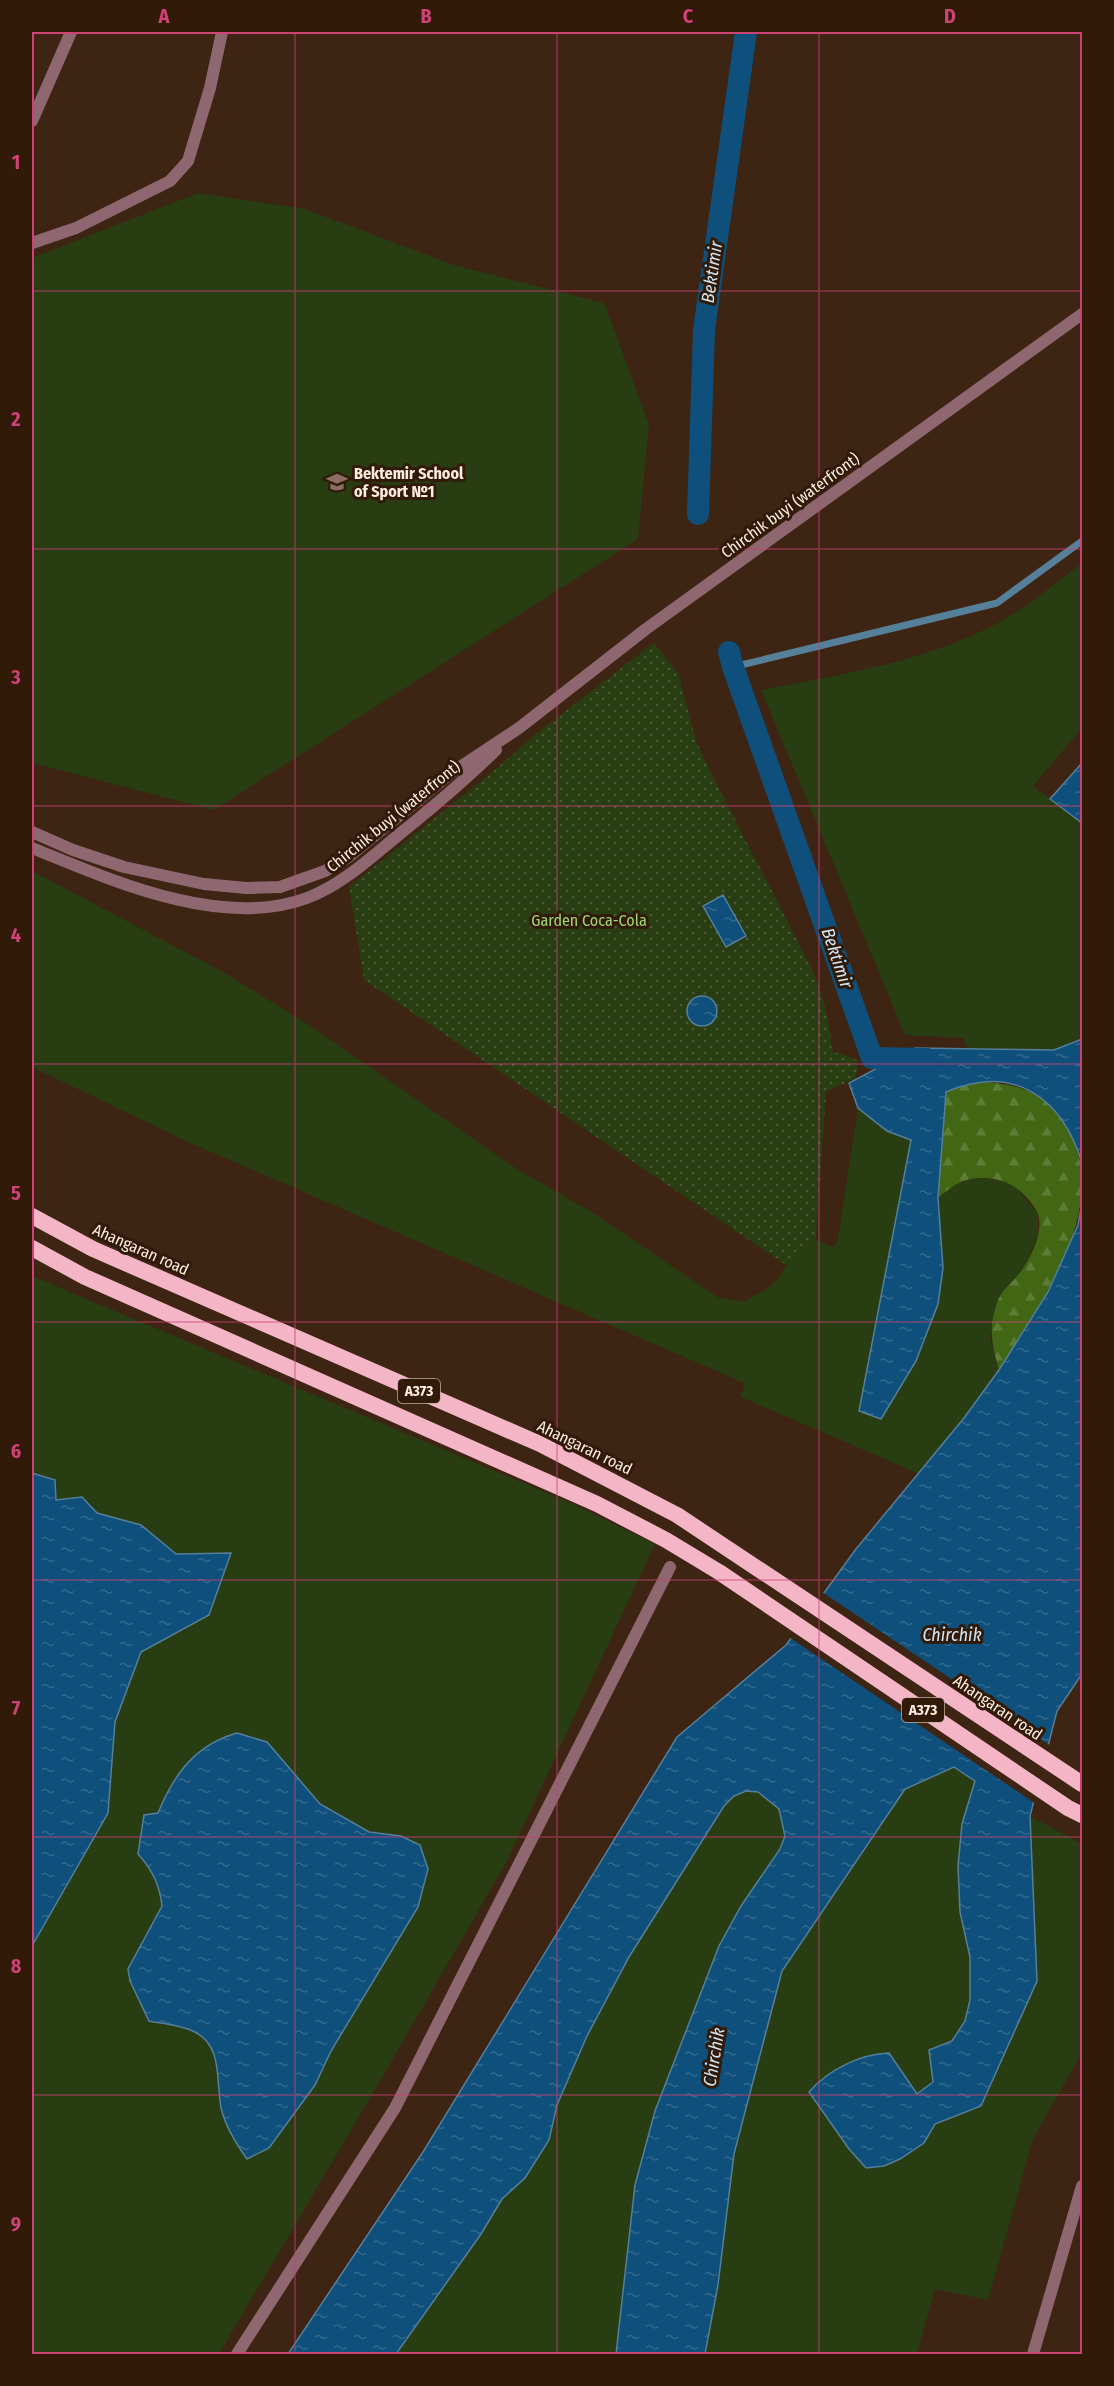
<svg xmlns="http://www.w3.org/2000/svg" width="1114" height="2386" font-family="'Fira Sans Condensed',sans-serif">
	<style>
		.green { fill: #283d12 }
		.forest { fill: url(#forest-firs) }
		.park { fill: url(#park-dots) }
		.water { fill: url(#water-ripples); stroke: #567f9a; stroke-width: 1.5 }
		.pier { fill: #3d2413 }
		.lines { fill: none; stroke-linecap: round; stroke-linejoin: round }
		.stream { stroke: #567f9a; stroke-width: 7 }
		.canal { stroke: #0e507b; stroke-width: 22 }
		.minor { stroke: #8e6771; stroke-width: 12 }
		.trunk { stroke: #f4b6c6; stroke-width: 16 }
		.grid { fill: none; stroke: #ce4276; stroke-width: 1.5; stroke-opacity: 0.55 }
		.labels { text-anchor: middle; stroke-width: 6; stroke-linejoin: round; paint-order: stroke }
		.shield { fill: #321a09; stroke: #c0ada0; stroke-width: 1.5 }
		.shield-label { font-size: 15px; font-weight: bold; fill: #fdece1 }
		.poi-label { font-size: 16px; font-weight: bold; fill: #fdece1; stroke: #321a09; text-anchor: start }
		.street-label { font-size: 16px; fill: #fdece1; stroke: #321a09 }
		.park-label { font-size: 16px; fill: #9fd76e; stroke: #321a09 }
		.water-label { font-size: 18px; font-style: italic; fill: #d2e5f4; stroke: #321a09 }
		.neatline { fill: none; stroke: #ce4276; stroke-width: 2 }
		.grid-label { font-size: 20px; text-anchor: middle; font-weight: bold; fill: #ce4276 }
	</style>
	<defs>
		<pattern id="forest-firs" width="22" height="20" patternUnits="userSpaceOnUse" patternTransform="scale(1.5)"><rect width="22" height="20" fill="#416715"/><path d="M5 1l3.5 6h-7zM16 11l3.5 6h-7z" fill="#5d7d37"/></pattern>
		<pattern id="park-dots" width="8" height="8" patternUnits="userSpaceOnUse" patternTransform="scale(1.5)"><rect width="8" height="8" fill="#283d12"/><path d="M2 2h.1M6 6h.1" fill="none" stroke="#485934" stroke-width="1.8" stroke-linecap="round"/></pattern>
		<pattern id="water-ripples" width="26" height="14" patternUnits="userSpaceOnUse" patternTransform="scale(1.5)"><rect width="26" height="14" fill="#0e507b"/><path d="M2 4q2-2 4 0t4 0M15 11q2-2 4 0t4 0" fill="none" stroke="#32698d"/></pattern>
	</defs>
	<rect width="100%" height="100%" fill="#3d2413"/>
	<path class="green" d="M198,193L305,209L454,265L604,303L649,424L638,539L214,810L32,763V258Z
		M1082,563V728L1033,786L1082,823V1039L1054,1050L968,1048L963,1038L905,1035L761,690C846,673 928,662 1005,619C1032,604 1057,581 1082,563Z
		M32,871L225,973L309,1025L517,1169L592,1212L719,1298L744,1301L764,1291L777,1280L786,1265L816,1239L832,1247L837,1244L858,1108L887,1131L911,1139L859,1410L938,1304L943,1268L938,1198L951,1186L966,1180L981,1178L998,1180L1015,1186L1038,1214V1233L1030,1256L1020,1274L1005,1288L990,1337L999,1370L964,1418L919,1474L741,1397L744,1383L188,1142L32,1067Z
		M32,1276L573,1504L655,1544L507,1861L386,2071L219,2354H32Z
		M954,1767L975,1780L962,1824L960,1912L970,1957V2000L965,2021L952,2041L929,2050L933,2082L916,2094L924,2143L935,2124L981,2106L1037,1981L1030,1816L1082,1844V2053L1033,2139L988,2300L935,2289L917,2354H705L718,2285L733,2155L782,1971L905,1789Z
		M746,1791L758,1792L779,1809L785,1836L780,1849L741,1906L719,1946L655,2111L635,2185L616,2354H396L481,2234L502,2199L525,2178L549,2140L557,2105L587,2036L629,1957L724,1806L734,1796Z"/>
	<path class="forest" d="M970,1082C1011,1082 1042,1088 1066,1124C1114,1206 1042,1302 999,1370C992,1345 988,1330 997,1303C1001,1290 1011,1284 1019,1274C1030,1260 1044,1232 1038,1214C1036,1209 1031,1202 1027,1198C1016,1185 1001,1178 983,1178C965,1177 951,1186 938,1198L946,1092Z"/>
	<path class="park" d="M654,643L678,673L696,740L704,759L814,973C824,999 830,1023 832,1051L858,1060L856,1078L826,1092L816,1239L786,1265L364,980L349,887L496,769L537,733Z"/>
	<path class="water" d="M1082,763V823L1050,799Z
		M723,895L746,936L726,947L703,906Z
		M687 1011a15 15 0 1 1 30 0a15 15 0 1 1-30 0Z
		M1082,1039V1163C1062,1097 1013,1063 946,1092L938,1198L943,1268L938,1304L916,1361L881,1419L859,1411L911,1140L887,1131L858,1108L849,1083L915,1048L1054,1050Z
		M1082,1203V1674L1057,1711L1030,1816L1037,1981L981,2106L935,2124L924,2143L900,2159L884,2166L866,2168L849,2149L809,2092C828,2070 860,2054 889,2053L917,2094L933,2082L929,2050L952,2041L965,2021L970,2000V1957L960,1912L958,1866L962,1824L975,1781L954,1767L905,1789L782,1971L734,2154L718,2285L705,2354H616L635,2185L655,2111L719,1946L741,1906L780,1849L785,1836L779,1809L758,1792L746,1791L734,1796L724,1806L629,1957L587,2036L557,2105L549,2140L525,2178L502,2199L481,2234L396,2354H288L423,2152L677,1737L786,1645L856,1549L964,1418L999,1370L1048,1292L1078,1225Z
		M32,1473L55,1480L56,1500L82,1497L97,1513L141,1525L176,1554L231,1553L209,1615L141,1652L115,1722L108,1813L32,1946Z
		M237,1733L267,1742L320,1804L369,1832L401,1836L420,1845L428,1869L418,1907L331,2051L315,2085L269,2148L247,2159C237,2145 225,2125 221,2108C216,2082 223,2046 195,2032C181,2025 164,2024 149,2021L130,1981L128,1969L162,1906C160,1886 152,1869 138,1854L144,1815L158,1813C174,1774 195,1745 237,1733Z"/>
	<path class="pier" d="M822,1592L1051,1746L1036,1804L789,1637Z"/>
	<g class="lines">
		<path class="stream" d="M733,667L997,603L1082,541"/>
		<path class="canal" d="M698,514L704,330L746,32
			M729,652L733,667L872,1058L927,1059"/>
		<path class="minor" d="M32,121L71,32
			M32,243L76,228L170,181L188,161L210,88L222,32
			M32,832L73,850L124,867L204,884L246,888L280,887L325,871L347,858L451,773L519,728L646,629L1082,314
			M32,848C111,880 221,930 307,898C341,885 368,860 396,837C431,809 464,781 496,750
			M237,2354L395,2108L670,1567
			M1033,2354L1082,2186"/>
		<path class="trunk" d="M32,1216L93,1249L540,1444L677,1515L1082,1784
			M32,1248L85,1277L597,1504L666,1540L719,1572L1068,1808L1082,1815"/>
	</g>
	<path class="grid" d="M295,32V2354M557,32V2354M819,32V2354M32,291H1082M32,549H1082M32,806H1082M32,1064H1082M32,1322H1082M32,1580H1082M32,1837H1082M32,2095H1082"/>
	<defs>
		<symbol id="school-bare" viewBox="-9 -9 18 18"><path d="M0-5L7-2L0 1L-7-2ZM-4 1L0 2.5L4 1V4Q0 6-4 4Z" fill="#8d6e63" stroke="#321a09" stroke-width="2.5" paint-order="stroke"/></symbol>
	</defs>
	<g fill-rule="evenodd">
		<use href="#school-bare" x="322" y="467" width="30" height="30"/>
	</g>
	<g class="labels">
		<g class="shield">
			<rect x="398" y="1379" width="42" height="24" rx="4.5"/>
			<rect x="902" y="1698" width="42" height="24" rx="4.5"/>
		</g>
		<g class="shield-label">
			<text x="419" y="1396">A373</text>
			<text x="923" y="1715">A373</text>
		</g>
		<g class="poi-label">
			<text x="354" y="479">Bektemir School<tspan x="354" dy="18">of Sport №1</tspan></text>
		</g>
		<g class="street-label">
			<text transform="translate(790 505) rotate(-36)" y="6">Chirchik buyi (waterfront)</text>
			<text transform="translate(393 816) rotate(-39)" y="6">Chirchik buyi (waterfront)</text>
			<text transform="translate(141 1249) rotate(24)" y="6">Ahangaran road</text>
			<text transform="translate(585 1447) rotate(26)" y="6">Ahangaran road</text>
			<text transform="translate(998 1707) rotate(34)" y="6">Ahangaran road</text>
		</g>
		<g class="park-label">
			<text x="589" y="926">Garden Coca-Cola</text>
		</g>
		<g class="water-label">
			<text transform="translate(712 272) rotate(-82)" y="6">Bektimir</text>
			<text transform="translate(837 958) rotate(71)" y="6">Bektimir</text>
			<text x="952" y="1641">Chirchik</text>
			<text transform="translate(714 2057) rotate(-81)" y="6">Chirchik</text>
		</g>
	</g>
	<rect width="1114" height="2386" fill="none" stroke="#321a09" stroke-width="66"/>
	<rect x="33" y="33" width="1048" height="2320" class="neatline"/>
	<g class="grid-label">
		<text x="164" y="23">A</text>
		<text x="426" y="23">B</text>
		<text x="688" y="23">C</text>
		<text x="950" y="23">D</text>
		<text x="16" y="169">1</text>
		<text x="16" y="426">2</text>
		<text x="16" y="684">3</text>
		<text x="16" y="942">4</text>
		<text x="16" y="1200">5</text>
		<text x="16" y="1458">6</text>
		<text x="16" y="1715">7</text>
		<text x="16" y="1973">8</text>
		<text x="16" y="2231">9</text>
	</g>
</svg>
